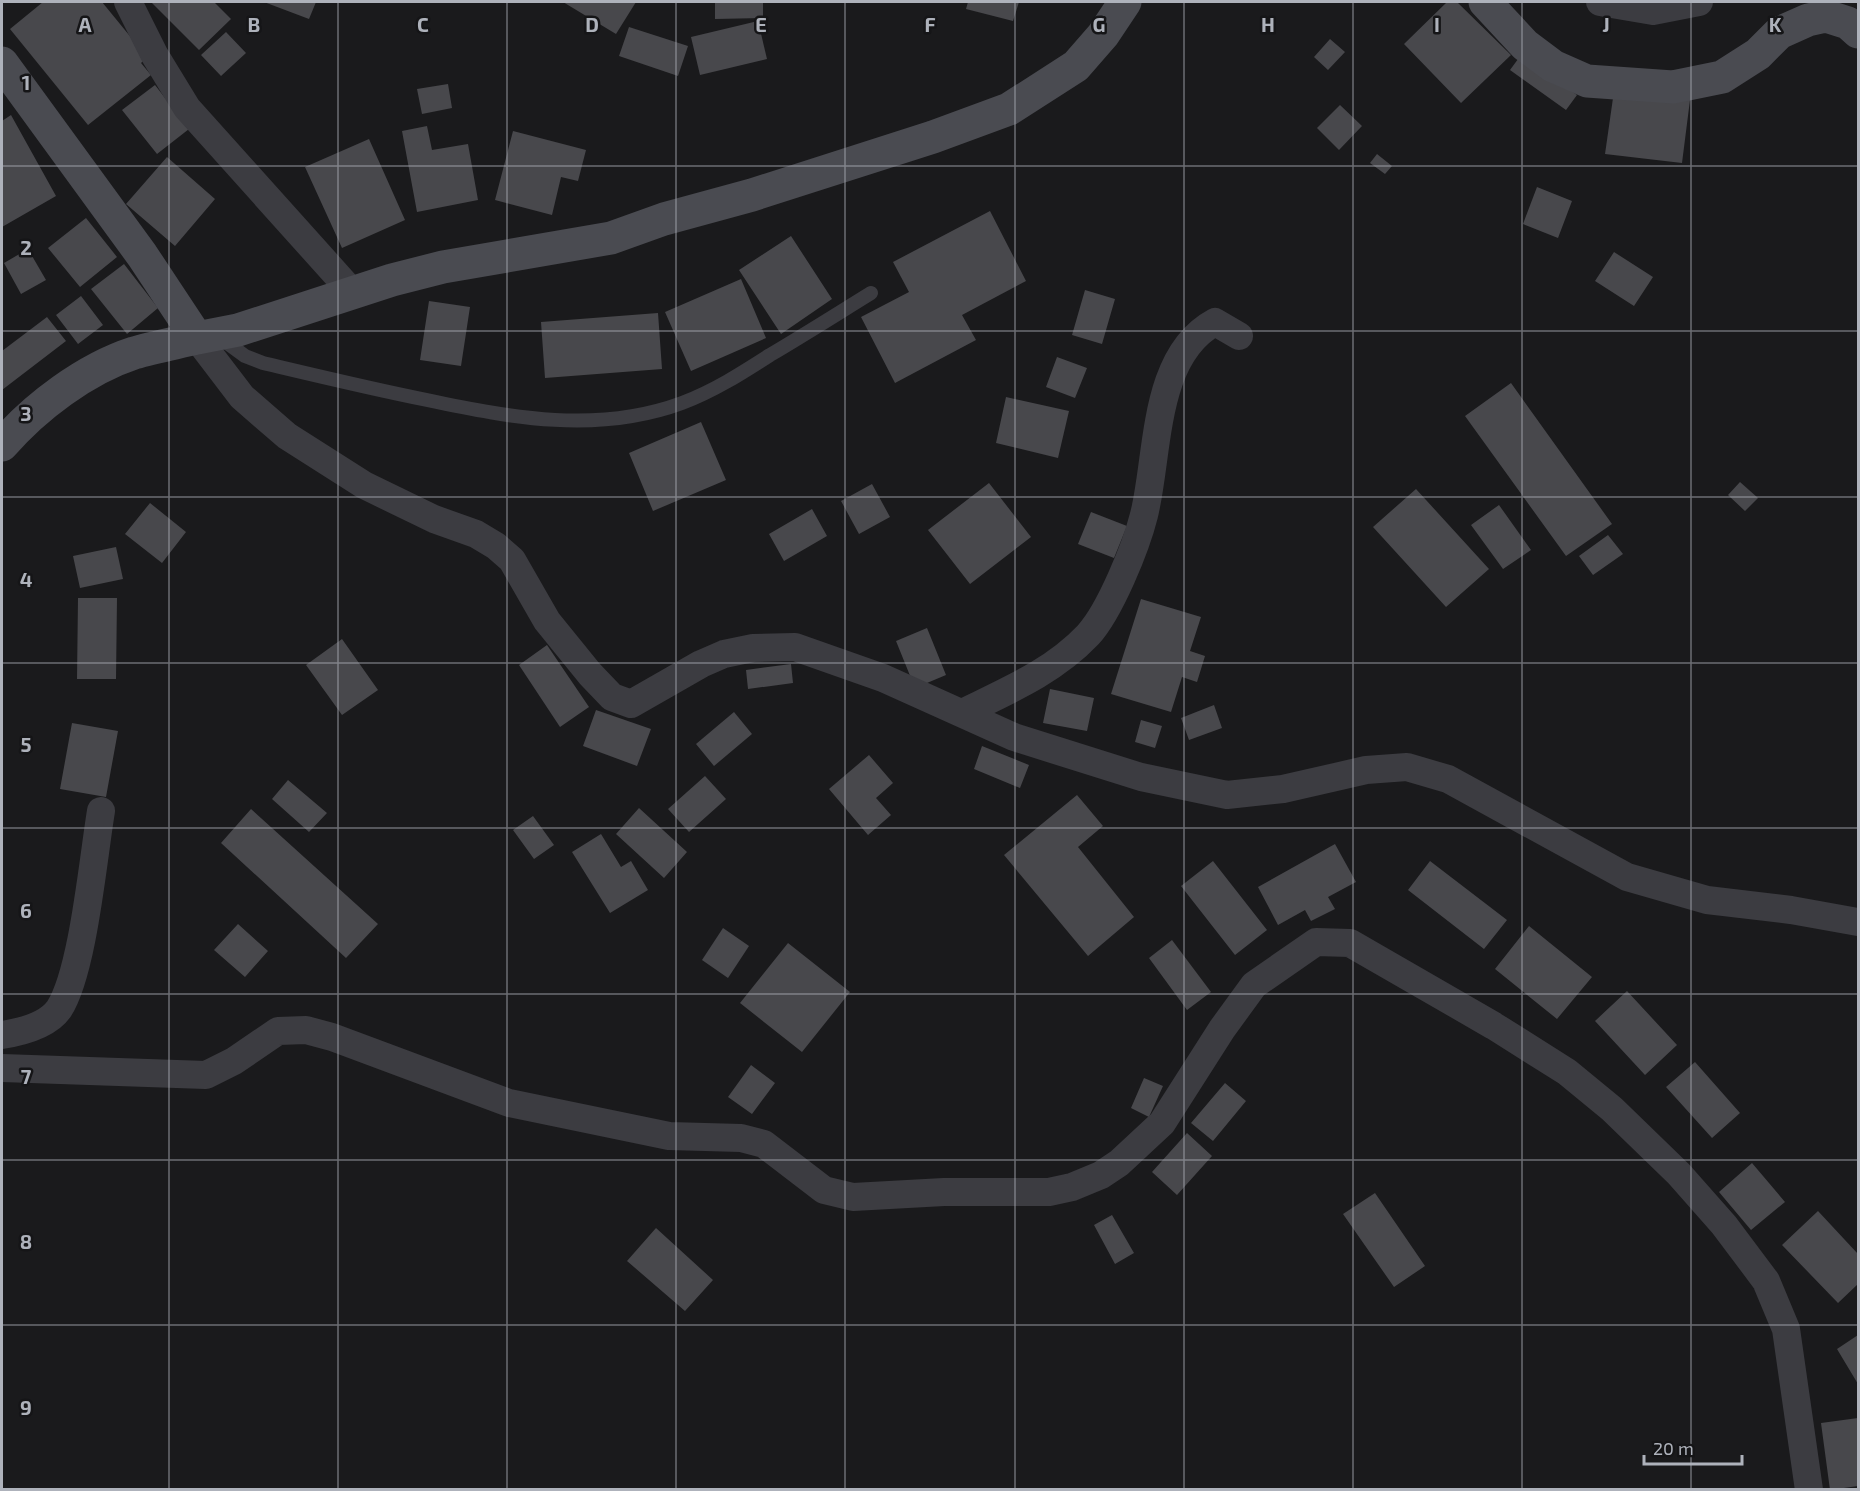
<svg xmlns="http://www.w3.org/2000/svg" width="1860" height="1491" font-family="'Exo 2',sans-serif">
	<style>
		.building { fill: #48484c }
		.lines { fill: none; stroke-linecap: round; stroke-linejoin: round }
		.lane { stroke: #3c3c41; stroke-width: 14 }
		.street { stroke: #3c3c41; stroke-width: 28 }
		.secondary { stroke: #4a4b51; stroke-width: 33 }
		.grid { fill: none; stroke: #aeb2bb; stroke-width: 1.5; stroke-opacity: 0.55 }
		.grid-label { font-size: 20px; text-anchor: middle; font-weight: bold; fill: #aeb2bb; stroke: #151517; stroke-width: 5; stroke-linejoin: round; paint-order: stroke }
	</style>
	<rect width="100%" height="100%" fill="#1a1a1c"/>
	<path class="building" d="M43,2H102L147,57L141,63L151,75L88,125L10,29Z
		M151,2H214L231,19L199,50Z
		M264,2H316L309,19Z
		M563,2H636L616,34Z
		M715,2H763V18L715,19Z
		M968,2H1019L1013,21L966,9Z
		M1447,2H1457L1511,55L1461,103L1404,44Z
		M758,21L767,59L700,75L691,37Z
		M629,27L688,46L678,76L619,56Z
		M226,32L246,53L221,76L201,55Z
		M1330,39L1345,52L1328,70L1314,57Z
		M1521,55L1577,95L1566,110L1510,70Z
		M448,84L452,108L422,114L417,89Z
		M155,85L189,129L157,154L122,110Z
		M1614,91L1690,100L1682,163L1605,154Z
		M1340,105L1362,126L1339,150L1317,128Z
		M11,115L56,196L2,227V121Z
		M427,126L432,150L468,144L478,200L417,212L402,131Z
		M513,131L586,150L578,181L561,177L552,215L495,200Z
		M369,139L405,220L342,248L305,167Z
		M1377,154L1392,166L1385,174L1370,163Z
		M167,157L215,199L175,246L126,204Z
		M1537,187L1572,201L1558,238L1523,224Z
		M990,211L1026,281L962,315L976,340L895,383L861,317L909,292L893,262Z
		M86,218L117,257L80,287L48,248Z
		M791,236L832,299L781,334L739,270Z
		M28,249L46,280L21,294L4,263Z
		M1614,252L1653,277L1634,306L1595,281Z
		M124,264L158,308L127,334L91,289Z
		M741,279L766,338L691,371L665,312Z
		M1085,290L1115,299L1102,344L1072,335Z
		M81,296L103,325L78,344L56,315Z
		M429,301L470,307L461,366L420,360Z
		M658,313L662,369L545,378L541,322Z
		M47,317L66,341L2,390V351Z
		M1057,357L1087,368L1075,398L1046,387Z
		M1511,383L1612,524L1566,556L1465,416Z
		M1006,397L1069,411L1058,458L996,443Z
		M701,422L726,480L653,511L629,453Z
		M1740,482L1758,498L1745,511L1728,495Z
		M989,483L1031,537L970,584L928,530Z
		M872,484L890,517L859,534L841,501Z
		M1416,489L1489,569L1446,607L1373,527Z
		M150,503L186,532L162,563L125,534Z
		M1499,505L1531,550L1503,569L1471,525Z
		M812,509L827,536L784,561L769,534Z
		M1091,512L1127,526L1114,558L1078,544Z
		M1608,535L1623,554L1593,575L1579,556Z
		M116,547L123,579L80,588L73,556Z
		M78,598H117L116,679H77Z
		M1141,599L1201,617L1190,651L1205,656L1197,682L1182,677L1171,712L1111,694Z
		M927,628L946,675L915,688L896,641Z
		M342,639L378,690L342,715L306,665Z
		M547,645L589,707L560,727L519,665Z
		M791,664L793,683L748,689L746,670Z
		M1050,689L1094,698L1087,731L1043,723Z
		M1214,705L1222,728L1189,740L1181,718Z
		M596,710L651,729L637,766L583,746Z
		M734,712L752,734L714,766L696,744Z
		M1141,720L1162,726L1155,748L1135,742Z
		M72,723L118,731L106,797L60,789Z
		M982,746L1029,765L1020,788L974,769Z
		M869,755L893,783L876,798L891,815L868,835L829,789Z
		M705,776L726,799L689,832L668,809Z
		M288,780L327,813L309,832L272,799Z
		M1077,795L1103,826L1078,847L1134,917L1088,956L1004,855Z
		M639,808L687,852L664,878L616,834Z
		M251,809L378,924L346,958L221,843Z
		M533,816L554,845L534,859L513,830Z
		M601,834L621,867L631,861L648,890L610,913L572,852Z
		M1335,844L1356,882L1328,897L1335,909L1311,921L1305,910L1278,925L1258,887Z
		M1213,861L1267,930L1235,955L1181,886Z
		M1430,861L1507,920L1484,949L1408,890Z
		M238,924L268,951L245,977L214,950Z
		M1529,926L1592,977L1557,1019L1495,969Z
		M723,928L749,946L728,978L702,960Z
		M1172,940L1211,992L1187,1010L1149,958Z
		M788,943L850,992L802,1052L740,1003Z
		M1627,991L1677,1045L1645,1075L1595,1021Z
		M1695,1062L1740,1113L1712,1138L1666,1087Z
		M751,1065L775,1083L752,1114L728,1097Z
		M1144,1078L1163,1086L1149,1117L1131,1108Z
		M1225,1083L1246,1101L1213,1141L1191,1123Z
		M1187,1133L1212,1156L1177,1195L1152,1172Z
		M1752,1163L1785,1202L1751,1230L1719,1192Z
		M1375,1193L1425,1266L1394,1287L1343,1214Z
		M1818,1211L1858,1254V1284L1838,1303L1782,1245Z
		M1112,1215L1134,1253L1115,1264L1094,1225Z
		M656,1228L713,1280L685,1311L627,1261Z
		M1858,1335V1384L1837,1349Z
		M1858,1418V1486L1830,1490L1821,1423Z"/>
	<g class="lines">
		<path class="lane" d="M219,337L245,356L263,363C318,376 372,389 427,400C512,418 598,434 682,403C714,391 742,373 770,355C804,335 837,314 871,293"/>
		<path class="street" d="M128,2L154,54L187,108L353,293
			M1600,2L1653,11L1699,2
			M197,338L242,397L287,436L364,485L434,519L476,534L496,546L512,560L547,621L590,674L612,697L631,704L701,664L724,654L753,648L795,647L883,678L1014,737L1141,777L1227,795L1283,789L1366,770L1407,767L1448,779L1627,877L1707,900L1791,910L1858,922
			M962,713C1007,691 1053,672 1088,635C1110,611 1136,547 1144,515C1159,455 1152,356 1215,322L1239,336
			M2,1035C21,1032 47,1026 59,1009C83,972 93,859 101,811
			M2,1068L206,1075L234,1061L278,1031L306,1030L332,1037L509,1103L669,1136L741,1138L764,1144L824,1190L853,1197L944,1192H1049L1072,1187L1101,1175L1119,1163L1162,1123L1222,1029L1254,985L1316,942L1350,943L1494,1026L1567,1072L1612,1109L1679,1174L1724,1225L1766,1281L1786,1329L1809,1490"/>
		<path class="secondary" d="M1485,2L1525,45L1553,66L1587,81L1673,87L1722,77L1758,54L1779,33L1808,20L1826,16L1848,23L1858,32
			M2,63L142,255L197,338C176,343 154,347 134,353C85,369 35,407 2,445
			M197,338L238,330L392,280L443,267L611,238L664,219L752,195L933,137L1009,109L1076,66L1103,35L1125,2"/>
	</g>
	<path class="grid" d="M169,2V1490M338,2V1490M507,2V1490M676,2V1490M845,2V1490M1015,2V1490M1184,2V1490M1353,2V1490M1522,2V1490M1691,2V1490M2,166H1858M2,331H1858M2,497H1858M2,663H1858M2,828H1858M2,994H1858M2,1160H1858M2,1325H1858"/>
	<g class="grid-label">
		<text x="85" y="32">A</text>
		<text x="254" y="32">B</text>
		<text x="423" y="32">C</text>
		<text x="592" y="32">D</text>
		<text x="761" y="32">E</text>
		<text x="930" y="32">F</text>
		<text x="1099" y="32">G</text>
		<text x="1268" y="32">H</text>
		<text x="1437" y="32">I</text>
		<text x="1606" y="32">J</text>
		<text x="1775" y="32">K</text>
		<text x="26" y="90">1</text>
		<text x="26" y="255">2</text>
		<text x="26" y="421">3</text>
		<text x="26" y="587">4</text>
		<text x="26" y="752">5</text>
		<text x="26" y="918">6</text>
		<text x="26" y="1084">7</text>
		<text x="26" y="1249">8</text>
		<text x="26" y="1415">9</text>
	</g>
	<rect width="1860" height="1491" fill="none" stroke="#aeb2bb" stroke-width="6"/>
	<path d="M1644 1455v9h98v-9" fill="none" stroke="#aeb2bb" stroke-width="3"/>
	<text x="1653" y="1455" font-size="18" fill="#aeb2bb" stroke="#151517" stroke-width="4.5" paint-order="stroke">20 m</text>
</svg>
